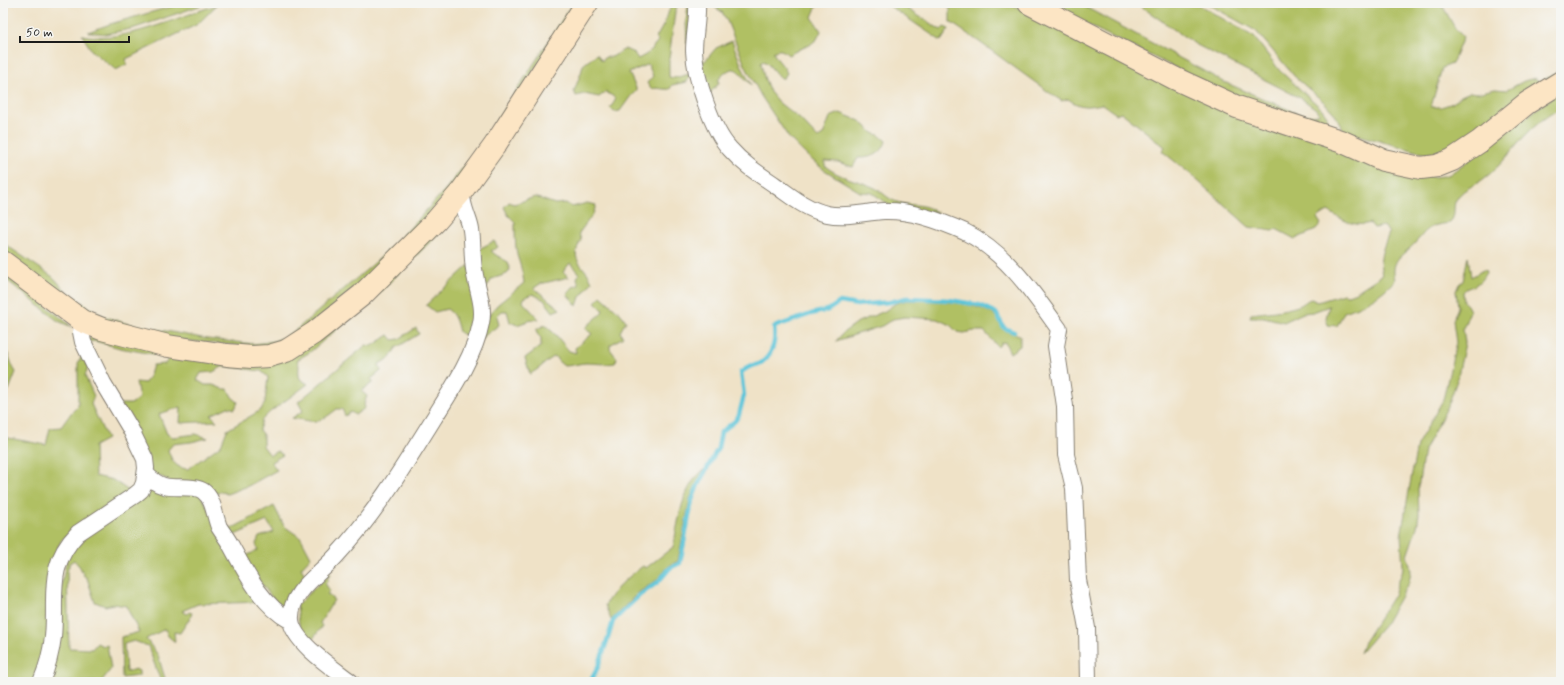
<svg xmlns="http://www.w3.org/2000/svg" width="1564" height="685" font-family="Mynerve,sans-serif">
	<style>
		.green { fill: #b0c063; stroke: #666e40; fill-rule: evenodd }
		.lines { fill: none; stroke-linecap: round; stroke-linejoin: round }
		.stream { stroke: #5dc5d9; stroke-width: 4.5 }
		.street-casing { stroke: #867f72; stroke-width: 18 }
		.secondary-casing { stroke: #867f72; stroke-width: 24 }
		.street { stroke: #fff; stroke-width: 16 }
		.secondary { stroke: #fce5c4; stroke-width: 22 }
	</style>
	<rect width="100%" height="100%" fill="#f6f6f2"/>
	<filter id="ink" filterUnits="userSpaceOnUse"><feTurbulence type="fractalNoise" baseFrequency=".025" numOctaves="2"/><feDisplacementMap in="SourceGraphic" scale="8" xChannelSelector="R" yChannelSelector="G"/><feConvolveMatrix kernelMatrix="1 2 1 2 8 2 1 2 1" color-interpolation-filters="sRGB"/></filter>
	<filter id="wash" filterUnits="userSpaceOnUse"><feTurbulence type="fractalNoise" baseFrequency=".012" numOctaves="4" result="noise"/><feDisplacementMap in="SourceGraphic" scale="16" xChannelSelector="R" yChannelSelector="G"/><feGaussianBlur stdDeviation="0.9" result="paint"/><feColorMatrix in="noise" values="0 0 0 0 0 0 0 0 0 0 0 0 0 0 0 0 0 1.4 0 .05"/><feComposite in="paint" operator="in"/></filter>
	<g filter="url(#wash)">
		<rect width="100%" height="100%" fill="#efe2c7"/>
		<path class="green" d="M184,3H208L135,28L106,34L88,32L110,24Z
			M573,3H578L476,158L413,233L317,322L271,349L170,339L90,316L3,251V243L53,277L65,290L88,307L103,316L125,323L207,339L254,344L274,341L285,337L297,329L378,260L410,228L444,191L482,144Z
			M672,3H694L687,44L686,21L688,5L683,4L677,6L675,12L669,59V77L674,78L690,74L687,82L672,85L670,89C663,90 658,87 651,89L647,83L653,76L648,64L629,73L637,90L630,97L620,111L614,112L610,108L615,101L614,97L606,92L599,97L584,94L576,96L574,91L581,73L583,65L597,54L602,61L605,57H612L625,49L634,53L638,59L647,54L658,41L656,38L664,24Z
			M708,3H752L756,5L785,6L792,4V3H818L812,17L821,31L817,39L811,44L788,55C783,50 780,48 773,52C776,60 784,65 787,73L784,78H780L767,63L763,61L761,63L764,77L770,92L778,102L800,119L818,138L823,135L830,117L840,113L860,121L873,133L879,135L886,141C882,155 871,158 858,158L853,167L838,162L825,161V166C841,179 856,179 873,187C884,192 886,199 900,203C917,207 921,202 938,213L891,206L872,193L860,192L823,169L806,155L789,138L761,96L745,65L727,21L722,12Z
			M885,3H898L941,30L944,27L949,29L941,41Z
			M943,3H1009L1139,69L1432,177L1445,176L1450,174L1561,91V108C1544,117 1529,130 1517,145C1506,158 1496,170 1482,180C1472,188 1464,187 1456,200C1452,207 1457,214 1450,223C1444,224 1437,224 1432,227C1425,230 1421,237 1416,242C1404,256 1390,257 1395,280C1382,295 1363,306 1344,312L1337,326L1328,325L1326,318L1329,306L1313,312L1303,313L1284,322L1264,317H1250L1251,314C1266,312 1283,311 1298,306C1303,305 1306,300 1311,299L1318,302L1343,294L1348,295L1356,292L1382,275C1378,257 1383,249 1389,233L1384,226L1374,228L1370,223C1354,228 1341,219 1328,211L1317,218L1321,224L1316,230L1295,239L1276,229L1272,231L1249,227L1189,173L1162,151L1165,147L1121,112L1116,114L1102,104C1087,107 1081,108 1068,99L1062,101L1054,96L978,41L950,22V8Z
			M1042,3H1078L1224,82L1299,114L1314,116L1319,114L1316,109L1302,99L1195,44L1136,3H1196L1254,37L1280,71L1322,109L1327,116V127L1232,95Z
			M1206,3H1436L1438,5H1442L1455,28L1463,37L1452,64L1442,68L1431,107H1441L1453,103L1461,96L1470,92L1477,93L1495,89L1507,90L1524,81L1535,78L1540,82L1561,70V76L1444,154H1426L1344,131L1334,113L1325,103L1295,77L1256,31Z
			M217,5C209,12 204,19 196,25L126,59L127,64L116,70L92,51L82,35C125,44 176,17 217,5Z
			M732,41L742,67L751,85C736,69 735,61 718,80L719,83L708,95L698,61H705L716,48Z
			M535,197L555,204L566,203L572,207L587,203L596,205L593,214L579,233L581,240C568,263 585,263 592,282L580,297L577,306L567,294L573,287L579,285L577,278L579,274L570,263L563,272L569,277L540,284L534,288L560,309L553,312L544,300L533,294L524,298L523,302L539,319L528,321L517,325L510,322L507,311H502L497,316L499,325L480,339L485,320L497,305L524,283C523,273 520,264 517,255C515,244 515,233 515,222L508,215L504,207L509,202L514,204Z
			M456,212H460L377,295L310,352L297,360C301,366 297,372 300,379L308,384L270,412L262,420L259,430L263,435V446L270,455L277,451L283,455L271,462L277,470L248,486L227,494L220,491L210,496L179,485L151,472L120,404H131L139,398L136,382L145,383L150,375L153,365L165,364L170,357L120,348L95,341L89,342V339L92,336L264,365ZM224,366L261,371L268,377L265,402L261,410L227,430L221,445L188,469C175,468 172,461 168,450L173,444L191,442L208,438L196,434L173,437L167,434L159,414L181,407L180,423L217,421L211,415L228,407L235,409L238,402L232,397L228,389H223L213,385H205L197,380L201,373L213,372Z
			M494,241L498,247L491,251L496,255L508,262L510,270L507,274L492,279L487,287L481,290L477,250Z
			M1468,256L1471,277L1483,270L1487,271C1483,277 1481,282 1475,285C1470,288 1467,287 1463,292L1464,302L1467,305L1470,311L1463,328L1465,343L1457,380L1448,406L1424,450L1418,489L1419,514L1417,527L1407,556L1409,561L1411,571L1409,582L1385,624L1360,653L1364,642L1394,595L1398,582L1402,573L1403,567L1401,536L1417,445L1443,400L1456,343L1453,320L1458,307L1456,291L1459,284L1463,281Z
			M469,265L475,303L474,330L464,335L459,332C457,324 455,314 447,309L435,312L426,305Z
			M3,271L65,321L72,327L58,321L3,277Z
			M601,296L621,314L626,321L620,332L623,337L610,345V349L617,358L615,363C605,365 596,363 586,363C580,363 572,366 564,366L558,361L555,356C546,361 540,369 530,374L525,358L541,346V338L537,334V329L545,325L556,335L569,351L576,353L575,348L592,334L585,328L601,314L603,310L595,302Z
			M907,300C936,301 966,300 992,313C998,316 999,324 1003,328C1007,332 1015,334 1020,335V346L1010,353L1005,342L1001,343L998,347L984,331H974L964,333L957,332L950,325L937,319L905,317L893,319L882,326L836,341L844,332L858,322L885,311L896,303Z
			M416,328L419,334L396,348L390,358L379,364L381,371L371,379L374,382L361,391L367,396L364,404L365,408L355,415L351,412L345,416L342,409H337C317,425 316,422 292,418L303,411L298,402L366,345L372,346L389,335L393,340L399,339Z
			M3,348C12,356 9,363 16,372L9,390H3Z
			M82,356L88,367L85,376L94,396L91,404L107,439L94,446L95,476L113,480L129,491L71,531L61,541L55,553L48,634L36,682H3V437L46,445L50,428L61,427L71,413L78,406V363Z
			M704,469L690,499L678,561L669,566L657,580L638,593L611,620L605,605C613,590 629,576 643,566L646,568L673,547C678,525 680,500 693,481C696,477 700,473 704,469Z
			M148,482L200,494L262,602L198,604L182,611L187,614L189,612L192,613L190,618L180,633L174,632L175,642L168,636L165,629L146,639L158,655L166,682H161L148,646L134,641L124,644L126,672L135,669L139,671V676L122,678L121,637L139,632L126,606L114,604L105,606L95,602L87,578L84,576L80,567L74,560L70,563L67,571L69,648L92,649L97,643L103,646L107,644L111,669L101,682H45L57,607L68,552Z
			M274,506L284,526L301,538L311,557L301,568L307,578L284,609L279,607L242,558L258,550L256,544L259,537L274,532L267,521L230,537L227,531Z
			M330,573L331,575L327,578L329,580L325,583L330,591L327,594L334,600L320,623L322,626L310,643L300,632L297,605Z"/>
		<g class="lines">
			<path class="stream" d="M590,682L598,667L609,635L613,621L640,595L658,582L670,568L680,563L692,500L698,485L718,448L721,432L735,421L739,415L744,395L741,372C744,371 746,368 749,367C753,365 758,365 761,363C773,354 776,341 774,327L811,314L828,310L840,302L857,305L890,302L907,298L950,300L979,305L996,313L1004,328L1014,332"/>
		</g>
	</g>
	<g filter="url(#ink)">
		<g class="lines">
			<defs>
				<path id="street" d="M697,3C698,19 694,35 694,51C695,78 712,130 730,149C743,164 759,174 775,185C791,196 807,210 827,214C846,218 865,212 884,211C911,210 941,221 965,232C1006,252 1034,294 1059,329L1056,346L1065,406L1066,455L1074,488L1078,580L1087,628L1088,682
					M146,474C151,479 156,484 164,486C174,489 195,485 203,491C214,499 214,515 219,527C222,532 226,537 229,542C245,571 261,605 291,621
					M41,682C47,668 51,653 53,637C57,597 45,567 78,533L135,495L141,490L144,483L146,468L145,459L130,428L103,383L83,342L81,332L82,321
					M351,682C334,669 293,642 291,620C289,592 320,574 336,556C375,514 404,466 434,418C451,391 475,355 481,323C485,305 476,287 474,269C472,257 473,243 471,230C470,223 467,217 465,210C463,204 462,198 461,192"/>
				<path id="secondary" d="M1029,3L1174,78L1237,107L1343,142L1383,160L1421,168L1437,166L1452,160L1479,142L1527,103L1561,82
					M3,262L82,321L102,329L168,346L227,355L252,357L269,356L286,351L314,333L362,295L436,221L461,192L495,145L587,3"/>
			</defs>
			<use href="#street" class="street-casing"/>
			<use href="#secondary" class="secondary-casing"/>
			<use href="#street" class="street"/>
			<use href="#secondary" class="secondary"/>
		</g>
	</g>
	<rect width="1564" height="685" fill="none" stroke="#f6f6f2" stroke-width="16"/>
	<path d="M20 36v6h109v-6" fill="none" stroke="#1c1c1c" stroke-width="2"/>
	<text x="26" y="36" font-size="12" fill="#1c1c1c" stroke="#f6f6f2" stroke-width="3" paint-order="stroke">50 m</text>
</svg>
